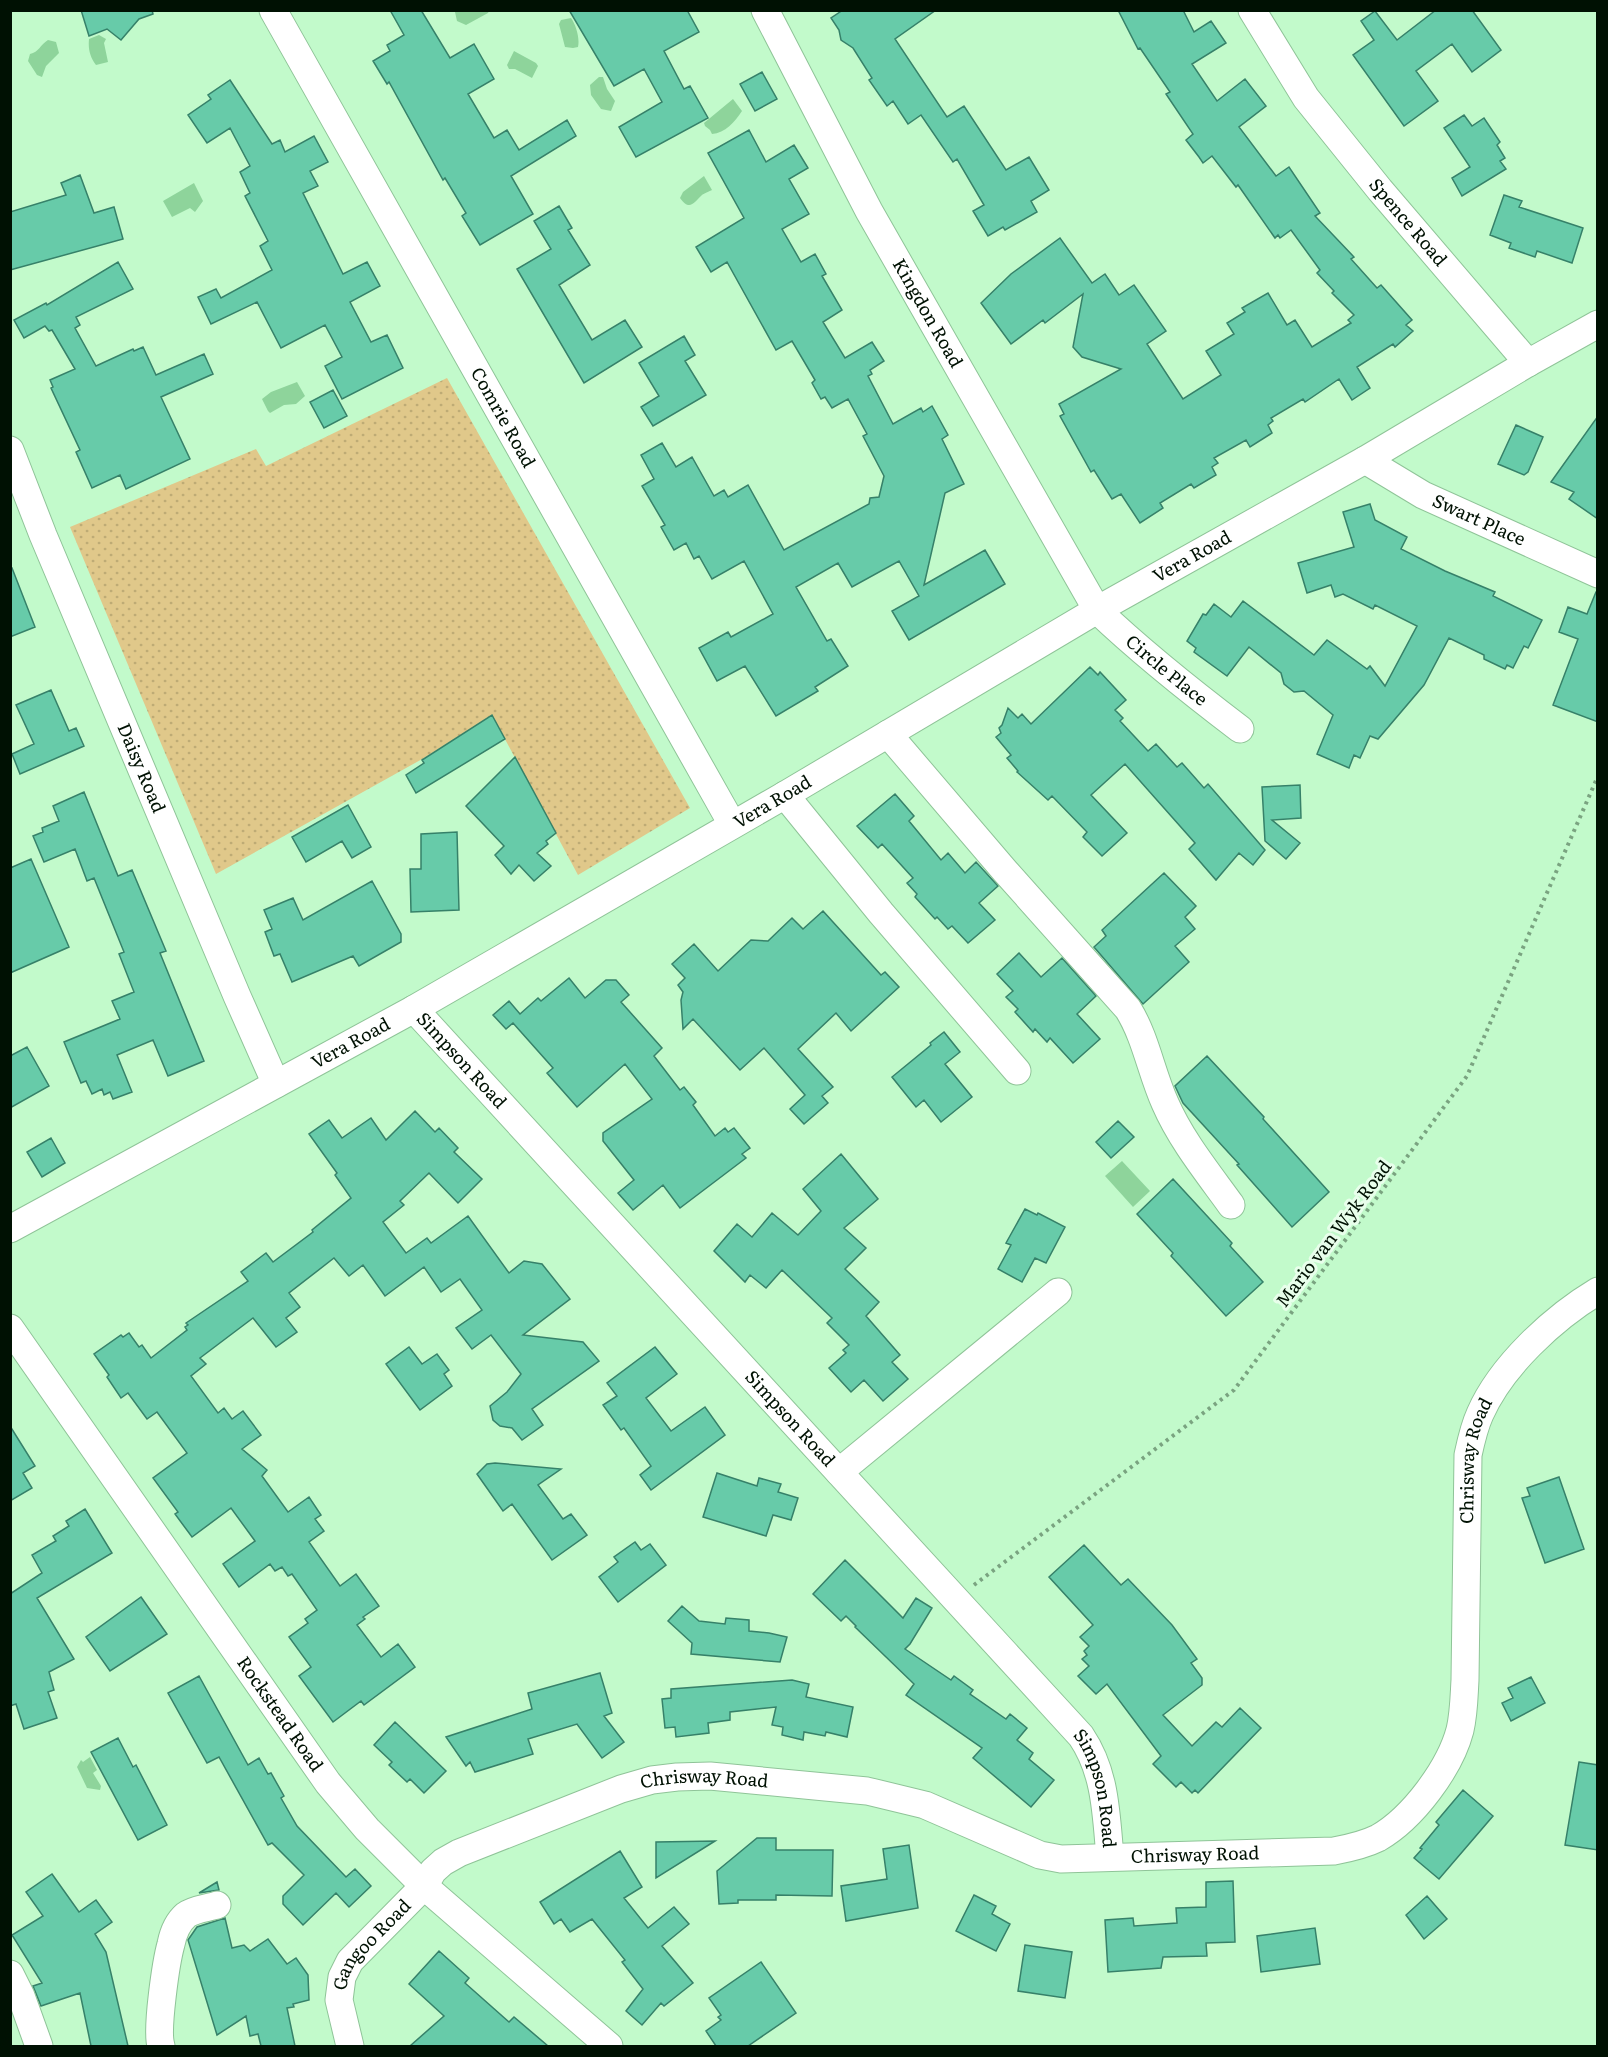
<svg xmlns="http://www.w3.org/2000/svg" width="1608" height="2057" font-family="Literata,serif">
	<style>
		.park { fill: url(#park-dots) }
		.water { fill: #8ed49b }
		.building { fill: #67cba9; stroke: #368169; stroke-width: 1.5 }
		.lines { fill: none; stroke-linecap: round; stroke-linejoin: round }
		.minor-casing { stroke: #8fc498; stroke-width: 29 }
		.path { stroke: #7aa380; stroke-width: 4; stroke-dasharray: 3 4.5; stroke-linecap: butt }
		.minor { stroke: #fff; stroke-width: 27 }
		.labels { text-anchor: middle; stroke-width: 6; stroke-linejoin: round; paint-order: stroke }
		.street-label { font-size: 18px; fill: #001103; stroke: #e8feeb }
	</style>
	<defs>
		<pattern id="park-dots" width="8" height="8" patternUnits="userSpaceOnUse" patternTransform="scale(1.5)"><rect width="8" height="8" fill="#e0c88a"/><path d="M2 2h.1M6 6h.1" fill="none" stroke="#beab75" stroke-width="1.8" stroke-linecap="round"/></pattern>
	</defs>
	<rect width="100%" height="100%" fill="#c2facb"/>
	<path class="park" d="M447,378L690,808L578,875L492,715L424,758L216,874L70,527L256,449L266,466Z"/>
	<path class="water" d="M457,11V10L489,11L488,13L466,25L457,21L455,12Z
		M571,18C576,25 580,38 578,47L573,48L565,47L559,24L561,20Z
		M99,35L106,39L104,43L108,62L96,65C90,57 88,49 89,39Z
		M48,40L56,42L59,53L46,66L42,77L37,75L28,61L30,54C39,52 40,45 48,40Z
		M514,51L536,63L538,66L532,78L515,69H509L507,65Z
		M599,77H603L607,89L615,101L611,111L601,109L591,95L590,85Z
		M733,99L742,111C735,122 725,133 712,134L710,130L705,126L704,123Z
		M704,176L712,190C710,191 703,194 702,195C694,202 690,212 680,198L683,192Z
		M194,183L203,201L195,212L190,208L172,217L163,201Z
		M297,382L305,396L296,404L284,405L270,413L268,411L262,399L271,392Z
		M1122,1161L1150,1191L1133,1207L1105,1176Z
		M90,1757L97,1770L93,1773L101,1786L100,1790L87,1788L77,1767L81,1760L83,1762Z"/>
	<path class="building" d="M81,10H152L153,14L139,19L121,40L107,29L89,36Z
		M390,10H421L450,58L474,44L494,79L468,94L494,138L507,130L519,150L567,120L576,136L511,176L533,214L480,245L462,216L466,213L445,178L443,180L389,82L387,84L373,61L390,51L387,45L404,35Z
		M569,10H687L699,32L664,51L684,89L690,86L708,118L636,157L619,127L662,102L644,69L614,86Z
		M843,10H936L895,39L947,117L964,106L1006,170L1029,157L1049,190L1031,201L1037,212L1005,230L1003,227L988,236L973,211L984,205L957,159L953,162L921,115L908,124L893,101L887,106L869,80L872,78L853,48L841,40L839,30L831,18Z
		M1118,10H1183L1194,32L1211,21L1226,43L1192,64L1217,101L1245,79L1266,106L1239,127L1276,176L1289,167L1320,213L1315,216L1354,257L1351,259L1377,288L1381,285L1412,320L1406,325L1413,331L1395,347L1393,344L1357,367L1370,388L1352,400L1339,379L1305,402L1303,399L1271,418L1273,421L1268,425L1272,433L1250,447L1246,440L1214,458L1218,463L1212,467L1216,475L1194,488L1191,484L1160,503L1163,508L1140,523L1121,494L1112,499L1094,470L1091,472L1060,416L1064,414L1059,404L1121,369L1082,357L1073,347L1083,294L1045,323L1043,320L1011,344L981,303L1011,274L1060,238L1092,283L1105,274L1119,295L1134,285L1166,331L1147,344L1183,399L1221,375L1206,351L1234,334L1227,323L1245,312L1242,308L1268,293L1287,325L1295,320L1312,347L1351,323L1348,320L1354,315L1332,293L1334,291L1317,273L1320,270L1291,230L1280,238L1278,235L1275,238L1238,185L1236,187L1212,156L1203,163L1199,157L1186,140L1193,134L1166,94L1170,92L1140,48L1138,49Z
		M1436,10H1472L1501,50L1472,72L1452,44L1416,71L1438,101L1404,126L1353,55L1374,40L1361,21L1375,11L1397,40Z
		M762,72L777,99L755,111L740,84Z
		M230,80L272,144L280,140L285,152L314,136L328,162L310,171L318,186L303,193L343,274L367,262L380,286L350,302L371,342L387,335L403,368L342,399L325,366L342,357L325,325L281,348L257,302L211,324L198,297L216,289L221,298L272,270L260,246L268,241L245,196L250,193L240,172L250,166L230,128L207,143L188,115L211,99L208,95Z
		M1464,115L1472,126L1484,118L1500,142L1497,145L1505,158L1500,161L1506,169L1462,196L1452,178L1470,167L1444,128Z
		M749,130L766,162L794,145L808,168L789,179L809,214L782,229L801,262L815,254L826,274L822,276L842,310L823,322L845,358L872,342L884,361L870,370L872,374L868,376L893,424L921,408L923,412L932,406L948,435L942,439L964,484L945,493L924,585L985,550L1005,584L909,640L892,611L919,596L899,561L852,587L838,563L796,587L827,641L831,639L848,666L815,687L818,691L776,716L745,666L717,681L699,648L728,632L731,637L773,614L744,561L712,579L699,556L694,559L686,543L674,550L661,527L665,525L642,486L654,479L641,455L662,443L676,467L692,457L714,496L724,490L728,497L748,485L784,550L869,504L870,498L879,497L884,476L863,436L867,434L848,399L832,408L825,397L821,399L812,383L815,380L792,341L776,350L727,262L711,272L696,247L744,218L708,153Z
		M80,175L94,213L114,207L123,239L10,270V212L66,195L61,183Z
		M1504,195L1522,201L1519,207L1583,228L1572,263L1537,251L1535,257L1509,248L1511,243L1490,235Z
		M559,206L572,228L568,230L590,265L559,285L592,340L625,320L642,347L584,383L517,269L551,249L534,221Z
		M118,262L133,289L76,317L80,325L75,328L96,366L133,349L134,351L143,347L156,375L204,354L213,374L161,397L190,459L126,489L120,475L92,488L76,452L80,450L51,388L53,387L50,380L75,369L52,330L49,331L45,326L24,338L14,320L46,303L47,305Z
		M684,336L695,355L685,361L706,395L653,426L641,407L659,396L639,363Z
		M333,390L347,416L324,428L310,402Z
		M1598,416V519L1569,499L1574,492L1551,482Z
		M1516,425L1543,437L1528,472L1524,475L1498,464Z
		M1370,504L1375,520L1407,537L1401,549L1445,571L1495,592L1493,596L1542,620L1528,648L1524,646L1513,668L1507,665L1505,669L1484,659V655L1449,638L1424,685L1378,739L1370,736L1360,758L1354,755L1349,768L1317,754L1333,715L1304,691L1294,692L1284,684L1281,673L1249,647L1227,676L1194,652L1196,648L1187,641L1203,614L1206,615L1214,604L1231,617L1243,601L1314,655L1327,640L1367,669L1370,666L1385,686L1417,626L1375,605L1373,609L1343,594L1335,597L1331,585L1307,593L1298,563L1354,547L1343,512Z
		M12,568L35,627L10,637V569Z
		M1596,592H1598V722L1553,705L1578,639L1559,632L1568,607L1587,614Z
		M1090,667L1098,675L1100,672L1126,700L1115,710L1123,718L1120,721L1148,751L1156,744L1177,767L1182,763L1204,788L1208,784L1265,850L1253,865L1239,853L1216,880L1189,849L1195,843L1125,764L1091,795L1127,833L1102,856L1083,837L1087,832L1052,796L1048,800L1017,772L1018,771L1007,758L1011,755L996,737L1001,733L999,728L1002,725L1008,708L1018,718L1022,714L1031,724Z
		M51,690L69,731L76,728L84,746L20,774L12,754L34,744L16,705Z
		M492,715L505,739L416,793L406,775L424,763L422,760Z
		M515,757L556,833L546,841L548,844L537,853L551,866L534,881L519,865L511,874L495,855L504,846L466,806Z
		M1300,785L1301,818L1272,820L1300,843L1286,859L1265,841L1262,787Z
		M84,792L118,876L132,870L166,951L160,953L204,1061L168,1076L153,1040L117,1055L132,1092L113,1099L110,1092L104,1095L102,1089L92,1094L86,1081L81,1083L64,1042L120,1019L112,1001L134,992L119,954L124,952L94,878L87,881L75,849L44,862L33,836L43,832L42,828L59,821L53,806Z
		M895,794L914,816L909,821L941,860L948,853L965,873L976,862L998,886L979,903L995,920L968,943L952,926L948,929L937,917L935,919L915,897L917,894L907,883L913,878L882,844L878,848L857,826Z
		M348,805L371,847L352,858L342,841L306,862L292,837Z
		M457,832L459,910L411,912L410,869H421V834Z
		M31,859L69,947L10,973V868Z
		M1164,873L1196,906L1185,917L1195,929L1175,946L1189,962L1143,1004L1094,947L1106,936L1102,930Z
		M372,881L401,934V942L359,966L353,956L292,982L280,954L274,956L265,932L272,929L264,910L293,898L303,920Z
		M823,911L881,975L885,972L899,987L851,1031L836,1013L798,1049L833,1087L822,1096L828,1103L804,1124L790,1109L805,1095L764,1048L740,1070L693,1019L683,1029L681,1000L683,992L678,985L685,978L672,964L694,944L718,971L751,940L768,941L792,918L803,929Z
		M1019,953L1041,977L1062,958L1096,996L1077,1014L1100,1039L1073,1063L1050,1038L1047,1042L1035,1029L1033,1032L1015,1012L1018,1009L1006,997L1013,991L997,974Z
		M569,978L585,998L606,980H616L629,995L621,1002L662,1048L654,1056L680,1090L684,1087L696,1102L693,1105L715,1136L725,1128L728,1132L734,1128L750,1148L742,1154L746,1158L680,1208L663,1185L633,1210L618,1193L634,1180L603,1141V1133L652,1099L625,1064L577,1107L547,1073L553,1068L513,1023L506,1029L493,1015L509,1001L520,1014L538,998L541,1001Z
		M944,1032L960,1052L945,1064L972,1097L941,1122L924,1100L916,1107L892,1077L931,1045L930,1043Z
		M27,1047L49,1086L10,1108V1056Z
		M1207,1056L1264,1117L1263,1119L1329,1192L1292,1227L1237,1165L1239,1164L1183,1103L1175,1086Z
		M415,1111L435,1132L439,1128L458,1148L454,1152L482,1179L458,1203L429,1173L400,1201L404,1205L383,1222L406,1253L427,1238L431,1243L468,1216L509,1273L524,1261L542,1264L570,1299L523,1335L583,1342L599,1361L532,1409L543,1425L522,1440L512,1428L500,1426L493,1420L490,1406L507,1392L521,1374L491,1335L472,1349L456,1328L482,1310L460,1279L441,1292L424,1267L385,1296L363,1265L349,1276L334,1258L289,1293L300,1307L286,1318L297,1332L276,1347L253,1318L200,1358L206,1364L191,1376L218,1413L224,1408L232,1419L243,1411L261,1435L242,1449L267,1470L262,1476L288,1512L309,1497L321,1515L315,1519L324,1531L309,1542L340,1586L356,1574L379,1606L363,1617L365,1619L357,1625L381,1657L398,1644L415,1667L364,1705L361,1701L333,1722L299,1676L311,1667L289,1637L308,1623L305,1619L317,1610L292,1574L288,1576L282,1567L275,1571L270,1564L239,1587L223,1564L255,1541L231,1508L192,1537L175,1514L178,1512L153,1478L187,1453L157,1412L147,1419L128,1393L121,1398L107,1377L109,1375L94,1354L121,1335L123,1337L129,1333L139,1347L142,1345L151,1358L187,1330L185,1327L188,1325L186,1323L248,1281L241,1272L266,1253L273,1262L313,1232L312,1230L351,1198L335,1175L337,1173L309,1134L329,1120L342,1138L371,1118L386,1140Z
		M1118,1121L1134,1137L1111,1158L1096,1142Z
		M51,1138L65,1163L42,1177L27,1152Z
		M841,1154L878,1199L844,1228L866,1248L845,1269L879,1302L866,1316L900,1355L892,1362L908,1379L883,1401L864,1380L851,1392L829,1368L846,1353L843,1350L849,1345L827,1323L832,1318L782,1270L766,1288L750,1275L745,1282L714,1251L737,1224L752,1237L772,1213L798,1235L821,1211L803,1189Z
		M1173,1179L1232,1243L1230,1246L1263,1282L1226,1316L1171,1256L1173,1253L1137,1214Z
		M1025,1209L1037,1215L1038,1213L1065,1227L1046,1263L1035,1258L1022,1282L998,1269L1011,1245L1006,1243Z
		M409,1347L422,1364L437,1354L449,1370L444,1374L452,1386L420,1410L386,1364Z
		M655,1347L677,1374L646,1398L671,1431L705,1407L725,1435L651,1490L640,1475L651,1466L624,1428L621,1430L603,1405L617,1396L607,1383Z
		M10,1426L35,1466L23,1473L32,1488L10,1501Z
		M495,1463L561,1469L538,1485L563,1519L571,1514L587,1535L552,1560L512,1504L503,1511L477,1474L487,1464Z
		M717,1473L757,1486L759,1478L781,1484L778,1492L798,1498L791,1520L773,1515L766,1536L703,1517Z
		M1559,1477L1584,1549L1545,1563L1522,1498L1530,1496L1527,1488Z
		M85,1509L112,1553L37,1598L74,1659L49,1672L54,1690L48,1692L57,1718L24,1729L16,1704L10,1706V1594L42,1573L32,1555L56,1541L53,1536L69,1526L66,1521Z
		M635,1542L641,1550L650,1544L666,1565L618,1602L599,1577L618,1562L614,1557Z
		M1084,1545L1121,1585L1128,1579L1172,1625L1197,1659L1191,1663L1202,1678V1685L1163,1715L1192,1746L1216,1722L1222,1727L1240,1708L1261,1728L1198,1793L1195,1790L1192,1793L1181,1782L1176,1787L1153,1764L1161,1756L1107,1684L1096,1694L1078,1676L1089,1666L1082,1659L1087,1655L1084,1651L1089,1646L1080,1637L1093,1625L1049,1577Z
		M845,1560L903,1618L916,1598L932,1608L910,1644L905,1649L951,1680L954,1676L973,1690L970,1694L1006,1719L1010,1714L1027,1728L1017,1740L1033,1753L1029,1759L1054,1780L1031,1807L973,1758L982,1748L906,1695L914,1684L855,1627L856,1626L846,1616L841,1621L813,1594Z
		M141,1597L167,1634L110,1671L86,1637Z
		M682,1606L699,1621L725,1624L726,1618L749,1620V1631L769,1633L787,1637L780,1662L691,1654L692,1643L668,1621Z
		M600,1673L612,1713L604,1716L624,1742L602,1758L577,1724L528,1739L533,1754L475,1772L470,1762L466,1766L446,1737L532,1709L528,1693Z
		M199,1676L248,1765L259,1758L268,1774L271,1773L284,1796L281,1798L297,1826L346,1877L355,1869L371,1886L349,1907L336,1893L303,1925L283,1904V1896L304,1875L272,1843L268,1845L219,1757L207,1763L168,1693Z
		M1531,1677L1545,1703L1511,1721L1502,1703L1513,1698L1508,1688Z
		M792,1680L809,1684L806,1697L853,1707L847,1737L826,1732L825,1736L804,1732L803,1740L782,1735L783,1727L772,1725L776,1707L730,1712V1720L708,1723L709,1733L676,1737L675,1727L665,1728L662,1699L671,1698V1689Z
		M395,1722L446,1771L424,1793L410,1779L407,1782L389,1765L392,1762L374,1745Z
		M118,1738L133,1767L136,1765L167,1825L138,1840L91,1752Z
		M1579,1762L1598,1765V1850L1565,1845Z
		M1463,1790L1493,1816L1439,1879L1414,1858L1422,1849L1420,1848L1439,1825L1436,1822Z
		M757,1838H776V1850H833L832,1896L776,1895V1900H738V1903L719,1904L717,1871Z
		M715,1841L656,1878V1842Z
		M909,1845L918,1908L846,1921L841,1886L887,1879L883,1849Z
		M620,1851L642,1887L624,1898L648,1928L674,1907L689,1924L662,1946L693,1983L664,2006L661,2003L642,2025L626,2011L643,1989L622,1962L625,1960L592,1919L570,1932L561,1919L554,1924L540,1902Z
		M52,1874L79,1912L96,1900L112,1922L95,1934L106,1952L128,2046H91L80,1993L41,2006L33,1986L42,1983L12,1935L43,1916L26,1892Z
		M1233,1881L1235,1942L1206,1943L1207,1956L1163,1957L1161,1968L1108,1972L1105,1920L1133,1918L1134,1926L1177,1923L1176,1908L1206,1907V1882Z
		M217,1882L219,1890L199,1893Z
		M974,1895L996,1906L992,1914L1010,1924L996,1951L956,1931Z
		M1427,1896L1447,1919L1424,1939L1406,1915Z
		M225,1918L232,1948L244,1945L250,1951L268,1939L287,1964L296,1958L308,1975L309,2000L293,2004L294,2007L287,2008L295,2046H261L258,2034L250,2036L246,2016L217,2035L188,1940L197,1927Z
		M1315,1928L1320,1964L1261,1972L1257,1936Z
		M1025,1945L1072,1952L1065,1998L1018,1991Z
		M439,1951L469,1978L465,1983L509,2022L514,2017L548,2046H410L444,2016L409,1984Z
		M761,1962L796,2013L748,2046H716L706,2031L721,2020L718,2017L721,2015L709,1998Z"/>
	<g class="lines">
		<defs>
			<g id="minor">
				<path id="s1" d="M273,10L732,824"/>
				<path id="s2" d="M765,10L869,211L1097,610C1142,653 1190,691 1240,729"/>
				<path id="s3" d="M1252,10L1306,98L1380,190L1528,363"/>
				<path id="s4" d="M10,450L43,535L237,996L276,1084"/>
				<path id="s5" d="M1365,460L1423,495L1598,574"/>
				<path d="M888,734L1005,871L1128,1009C1146,1038 1151,1072 1165,1103C1181,1140 1208,1173 1231,1205"/>
				<path d="M785,795L881,913L1017,1071"/>
				<path id="s6" d="M414,1009L1081,1736C1106,1773 1106,1814 1110,1857"/>
				<path id="s7" d="M10,1229L414,1009L785,795L1097,610L1365,460L1528,363L1598,324"/>
				<path id="s8" d="M10,1328L328,1783L367,1829L424,1886L609,2046"/>
				<path d="M839,1472L1058,1292"/>
				<path d="M10,1974L21,1996L39,2046"/>
				<path d="M161,2046C156,2030 166,1962 171,1944C173,1934 178,1922 186,1915C194,1909 208,1908 217,1905"/>
				<path id="s9" d="M350,2046L339,2000L342,1977L350,1961L424,1886L433,1871L443,1862L459,1853L621,1789L652,1780L677,1777L710,1776L867,1791L925,1805L1040,1855L1061,1859L1334,1851C1350,1848 1364,1845 1378,1838C1413,1818 1450,1768 1460,1730C1464,1713 1464,1696 1465,1680L1468,1455C1471,1441 1474,1427 1480,1414C1501,1366 1553,1318 1598,1291"/>
			</g>
		</defs>
		<use href="#minor" class="minor-casing"/>
		<path class="path" d="M974,1585L1234,1390L1467,1076L1598,776"/>
		<use href="#minor" class="minor"/>
	</g>
	<g class="labels">
		<g class="street-label">
			<text dy="6" stroke="none"><textPath href="#s3" startOffset="264">Spence Road</textPath></text>
			<text dy="6" stroke="none"><textPath href="#s2" startOffset="344">Kingdon Road</textPath></text>
			<text dy="6" stroke="none"><textPath href="#s1" startOffset="468">Comrie Road</textPath></text>
			<text dy="6" stroke="none"><textPath href="#s5" startOffset="129">Swart Place</textPath></text>
			<text dy="6" stroke="none"><textPath href="#s7" startOffset="1360">Vera Road</textPath></text>
			<text dy="6" stroke="none"><textPath href="#s2" startOffset="778">Circle Place</textPath></text>
			<text dy="6" stroke="none"><textPath href="#s4" startOffset="344">Daisy Road</textPath></text>
			<text dy="6" stroke="none"><textPath href="#s7" startOffset="874">Vera Road</textPath></text>
			<text dy="6" stroke="none"><textPath href="#s7" startOffset="388">Vera Road</textPath></text>
			<text dy="6" stroke="none"><textPath href="#s6" startOffset="70">Simpson Road</textPath></text>
			<text transform="translate(1334 1234) rotate(-53)" y="6">Mario van Wyk Road</text>
			<text dy="6" stroke="none"><textPath href="#s6" startOffset="556">Simpson Road</textPath></text>
			<text dy="6" stroke="none"><textPath href="#s9" startOffset="1600">Chrisway Road</textPath></text>
			<text dy="6" stroke="none"><textPath href="#s8" startOffset="471">Rockstead Road</textPath></text>
			<text dy="6" stroke="none"><textPath href="#s9" startOffset="502">Chrisway Road</textPath></text>
			<text dy="6" stroke="none"><textPath href="#s6" startOffset="1042">Simpson Road</textPath></text>
			<text dy="6" stroke="none"><textPath href="#s9" startOffset="1006">Chrisway Road</textPath></text>
			<text dy="6" stroke="none"><textPath href="#s9" startOffset="114">Gangoo Road</textPath></text>
		</g>
	</g>
	<rect width="1608" height="2057" fill="none" stroke="#001103" stroke-width="24"/>
</svg>
